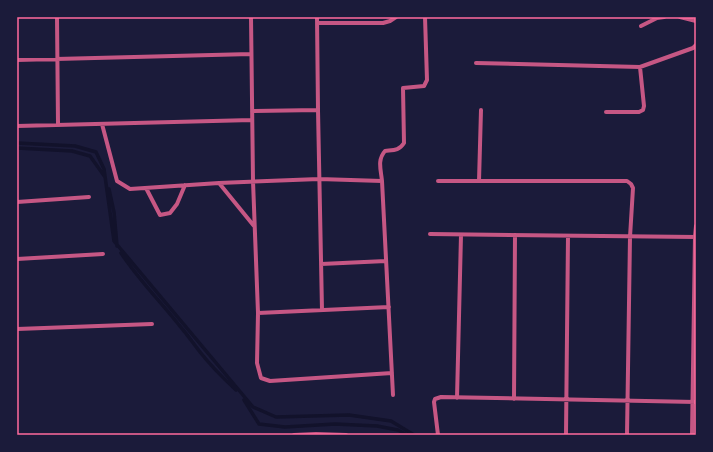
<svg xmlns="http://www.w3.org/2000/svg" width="713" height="452" font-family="Raleway,sans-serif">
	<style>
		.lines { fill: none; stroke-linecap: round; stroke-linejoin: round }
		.stream { stroke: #12122b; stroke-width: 3.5 }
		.minor { stroke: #c65784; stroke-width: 4 }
		.neatline { fill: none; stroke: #ff6b9d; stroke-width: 1.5 }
	</style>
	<rect width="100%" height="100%" fill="#1b1b3a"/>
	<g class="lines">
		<path class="stream" d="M17,143L75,146L96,152L104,169L114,241L253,407L276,417L349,415L391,421L414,435
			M17,148L72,151L90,156L105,177
			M109,189L114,212L117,246
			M121,253C138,279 160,301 179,325C187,334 193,343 200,352C211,366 223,378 236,390
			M244,400L259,424L285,427L335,424L377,426L398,430L407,435"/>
		<path class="minor" d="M57,17L58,124
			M251,17L253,181L258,313L257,363L261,378L270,381L392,373
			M317,17L318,110L322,310
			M680,17L696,21
			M317,23H383L390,21L396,17
			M641,26L657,18L664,17
			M17,60L251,54
			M476,63L640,67L693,48L696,45
			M252,111L318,110
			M606,112H639L643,110L644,106L640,67
			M102,124L117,181L130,189L219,183L319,179L382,181
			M17,126L252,120
			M438,181H627L631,184L633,188L630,237L627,435
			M479,181L481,110
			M219,183L254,226
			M146,188L160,215L170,213L177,204L185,185
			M17,202L89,197
			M430,234L696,237
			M17,259L103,254
			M321,264L386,261
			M258,313L389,307
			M17,329L152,324
			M393,395L382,181C381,170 377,160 385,151C393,150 399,151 404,143L403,88L424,86L427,80L425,17
			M457,398L461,235
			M514,399L515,235
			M294,435L316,434L346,435
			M438,435L434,402L435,399L441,397L696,402
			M566,435L568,236
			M692,435L695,237L696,226"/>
	</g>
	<rect width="713" height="452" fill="none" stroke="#1b1b3a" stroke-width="36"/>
	<rect x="18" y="18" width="677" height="416" class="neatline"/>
</svg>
